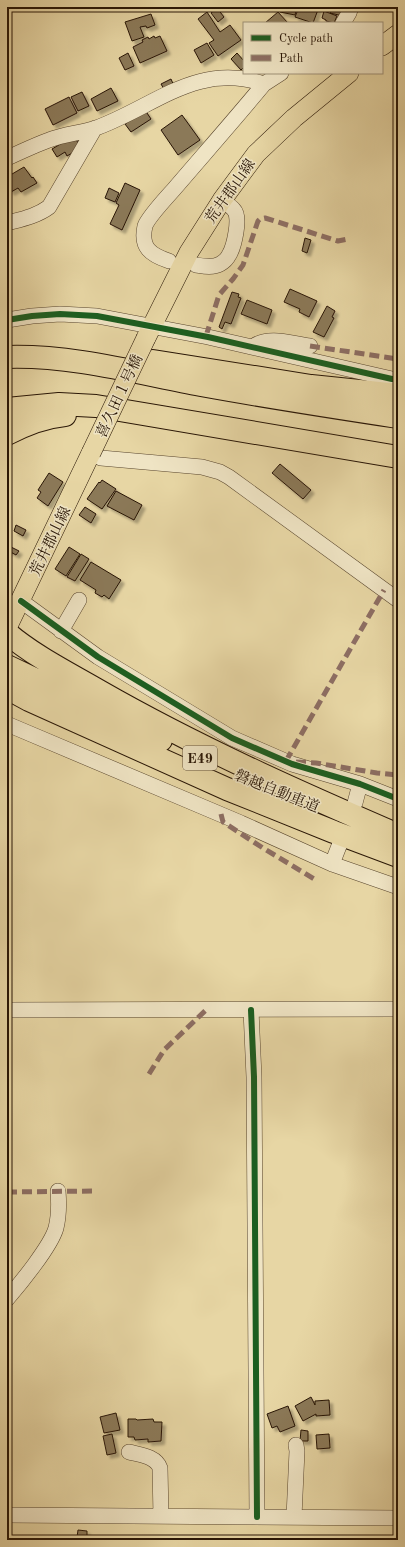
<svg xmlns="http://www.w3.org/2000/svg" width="405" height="1547" font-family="'Old Standard TT','Noto Serif JP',serif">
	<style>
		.building { fill: #8b7958; stroke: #281505; filter: url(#shadow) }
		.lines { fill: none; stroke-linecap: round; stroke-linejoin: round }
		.minor-casing { stroke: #58452d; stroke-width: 16 }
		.major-casing { stroke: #281505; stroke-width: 20 }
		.highway-casing { stroke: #281505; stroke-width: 24 }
		.minor { stroke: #efe4c4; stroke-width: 15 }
		.major { stroke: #e7d6a4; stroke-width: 19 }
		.highway { stroke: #e7d6a4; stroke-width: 22 }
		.major-bridge-casing { stroke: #281505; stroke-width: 20; stroke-linecap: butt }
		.major-bridge { stroke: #e7d6a4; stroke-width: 19 }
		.quiet { stroke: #8d6e63; stroke-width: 5; stroke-dasharray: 10 5; stroke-linecap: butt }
		.cycleway-casing { stroke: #efe4c4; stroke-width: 8 }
		.cycleway { stroke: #1b5e20; stroke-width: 6 }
		.labels { text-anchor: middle; stroke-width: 3; stroke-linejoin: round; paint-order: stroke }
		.shield { fill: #efe4c4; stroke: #64533e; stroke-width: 1 }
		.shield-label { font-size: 14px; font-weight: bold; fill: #281505 }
		.street-label { font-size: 15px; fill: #281505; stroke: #efe4c4 }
	</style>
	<defs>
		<filter id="shadow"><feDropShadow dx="3.5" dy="3.5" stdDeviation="1" flood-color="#0004"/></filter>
	</defs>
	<rect width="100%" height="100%" fill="#e7d6a4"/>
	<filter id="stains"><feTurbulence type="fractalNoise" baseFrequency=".005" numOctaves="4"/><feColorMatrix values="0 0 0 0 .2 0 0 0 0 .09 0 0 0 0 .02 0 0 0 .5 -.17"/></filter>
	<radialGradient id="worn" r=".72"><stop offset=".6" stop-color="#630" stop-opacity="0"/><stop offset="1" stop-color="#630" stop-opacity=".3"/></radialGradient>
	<path class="building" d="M271,7H297L295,15L280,12L281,10Z
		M299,7H319L313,23L295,17Z
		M332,7H345L343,16L330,13Z
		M217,8L224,17L218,22L211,13Z
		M324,11L337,16L334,23L326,21V20L322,18Z
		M207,12L220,32L230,25L241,40L218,56L209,43L214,40L198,19Z
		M278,12L287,22L285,23H265Z
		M151,14L155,25L147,28L146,26L140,27L144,37L132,41L125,22Z
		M154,36L155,38L160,36L167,51L140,63L133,47L143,42L142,40L148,37L149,39Z
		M207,43L214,55L201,63L194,50Z
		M128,53L134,66L125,70L119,58Z
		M237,53L244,61V67L241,70L231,59Z
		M171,79L174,86L165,91L161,84Z
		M111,88L118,101L97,111L91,99Z
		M82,92L89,106L78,111L71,97Z
		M69,97L77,113L53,125L45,109Z
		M145,110L151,119L131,132L125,124Z
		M182,115L200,140L178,155L161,130Z
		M74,136L81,148L67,156L65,152L57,157L52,149Z
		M24,167L32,178L33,177L37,183L21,192L18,188L11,192L7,186V177Z
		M125,183L140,190L122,230L110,224L119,205L116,203Z
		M109,188L119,193L115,202L105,198Z
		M305,238L311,240L307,253L302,251Z
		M290,289L317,301L309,317L299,312L300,309L284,302Z
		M232,292L239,294L238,297L241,298L231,324L225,322L222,329L219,327Z
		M247,300L272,310L267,324L241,314Z
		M327,306L335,311L332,317L334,318L324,337L313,332Z
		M280,464L311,490L303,499L272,473Z
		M49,473L63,482L48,506L37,498L41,492L38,490Z
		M102,480L116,489L102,509L87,499L99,482L100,483Z
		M116,491L142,505L134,520L107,506Z
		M85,507L96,514L91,523L79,515Z
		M16,525L26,530L23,536L14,531Z
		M9,546L19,551L16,555L7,550Z
		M69,547L80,554L66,576L55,569Z
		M81,554L89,559L75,581L67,577Z
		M91,562L121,580L109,599L104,595L102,597L95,593L96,590L80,580Z
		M311,1397L315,1405V1401L329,1400L330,1415L316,1416V1414L303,1421L295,1406Z
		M288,1406L295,1426L280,1432L277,1426L272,1428L267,1414Z
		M116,1413L120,1430L104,1433L100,1417Z
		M128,1419H136L137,1420L153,1419L154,1422H162L161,1441L148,1442V1439L135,1440L134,1437H128Z
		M301,1430L308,1431V1441H300Z
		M112,1434L116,1453L107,1455L103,1436Z
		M329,1434L330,1448L317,1449L316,1435Z
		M78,1530L87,1531V1537H90V1540H74L75,1537H77Z"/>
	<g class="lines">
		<defs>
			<path id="minor" d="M343,23L349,13L351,7
				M7,158C21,152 35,145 49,140C64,134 81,133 96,128C154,107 198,61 264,84
				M7,223C22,219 37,216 49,207L95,128
				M169,261C151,255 140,248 145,226C148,217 168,196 175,188C205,153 235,119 264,84L281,73
				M196,265C203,266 213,268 220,264C224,262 227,259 229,255C234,247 241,217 234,210C231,206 225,203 222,200
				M7,320L32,316L60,314L97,316L208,337L392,379H398
				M254,346C270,335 292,344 310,346
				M91,453L101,458L202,467L220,472L229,477L398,600
				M21,601L98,657L232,738L292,764L360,784L398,799
				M61,631L79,600
				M7,724L241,823L332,864L398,887
				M355,803L360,784
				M332,864L339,846
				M7,1010L398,1009
				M251,1010L254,1077L257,1517
				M7,1299C20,1284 51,1246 56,1228C59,1216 59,1203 58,1191
				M129,1452C140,1455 156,1456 160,1468L161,1516
				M7,1515L398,1518
				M294,1517L297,1451L296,1445"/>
			<path id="major" d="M382,46L398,34
				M146,338L189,252L222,200L256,154L294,118L349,73
				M7,628L91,453"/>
			<path id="highway" d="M7,357C73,355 137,373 201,385C267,397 332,407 398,417
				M153,361L311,386L398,395
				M7,409L59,404L96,406L398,457
				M7,434C26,424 44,417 65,415
				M7,633C34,656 68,673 99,691C195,746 296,791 398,835
				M7,666L161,740
				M7,688L29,700L227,789L334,832L398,856"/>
		</defs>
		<use href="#minor" class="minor-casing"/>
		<use href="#major" class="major-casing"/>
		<use href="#highway" class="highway-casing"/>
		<use href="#minor" class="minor"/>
		<use href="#major" class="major"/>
		<use href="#highway" class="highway"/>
		<defs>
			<path id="major-bridge" d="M91,453L146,338"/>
		</defs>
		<use href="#major-bridge" class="major-bridge-casing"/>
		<use href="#major-bridge" class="major-bridge"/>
		<path class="quiet" d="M206,336L219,295L233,279L243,265L258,221L260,219L265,218L338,241L348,239
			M310,346L398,359
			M286,761L384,590
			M296,762L316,763L377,773L398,775
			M221,814L223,822L263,848L316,880
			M149,1074L164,1050L206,1010
			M7,1192L93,1191"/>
		<defs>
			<path id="cycleway" d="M7,320L32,316L60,314L97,316L208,337L392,379H398
				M21,601L98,657L232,738L292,764L360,784L398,799
				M251,1010L254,1077L257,1517"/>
		</defs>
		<use href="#cycleway" class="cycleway-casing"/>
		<use href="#cycleway" class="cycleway"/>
	</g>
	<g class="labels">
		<rect class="shield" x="183" y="746" width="34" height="24" rx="3"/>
		<g class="shield-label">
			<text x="200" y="763">E49</text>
		</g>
		<g class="street-label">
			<text transform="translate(230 191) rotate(-55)" y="5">荒井郡山線</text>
			<text transform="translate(119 396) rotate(-65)" y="5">喜久田１号橋</text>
			<text transform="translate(50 541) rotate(-64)" y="5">荒井郡山線</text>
			<text transform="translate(277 791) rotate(22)" y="5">磐越自動車道</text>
		</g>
	</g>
	<rect width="405" height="1547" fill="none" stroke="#e7d6a4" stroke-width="24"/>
	<rect x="8" y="8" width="389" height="1531" fill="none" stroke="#281505" stroke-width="2"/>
	<rect x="12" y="12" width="381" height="1523" fill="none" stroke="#281505"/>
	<rect x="243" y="22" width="140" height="52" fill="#efe4c4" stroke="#9f9178"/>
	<rect x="251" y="35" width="20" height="6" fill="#1b5e20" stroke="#9f9178"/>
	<text x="279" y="42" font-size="12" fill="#281505">Cycle path</text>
	<rect x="251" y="55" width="20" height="6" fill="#8d6e63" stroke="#9f9178"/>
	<text x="279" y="62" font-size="12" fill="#281505">Path</text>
	<rect width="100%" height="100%" filter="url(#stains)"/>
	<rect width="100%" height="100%" fill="url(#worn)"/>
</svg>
